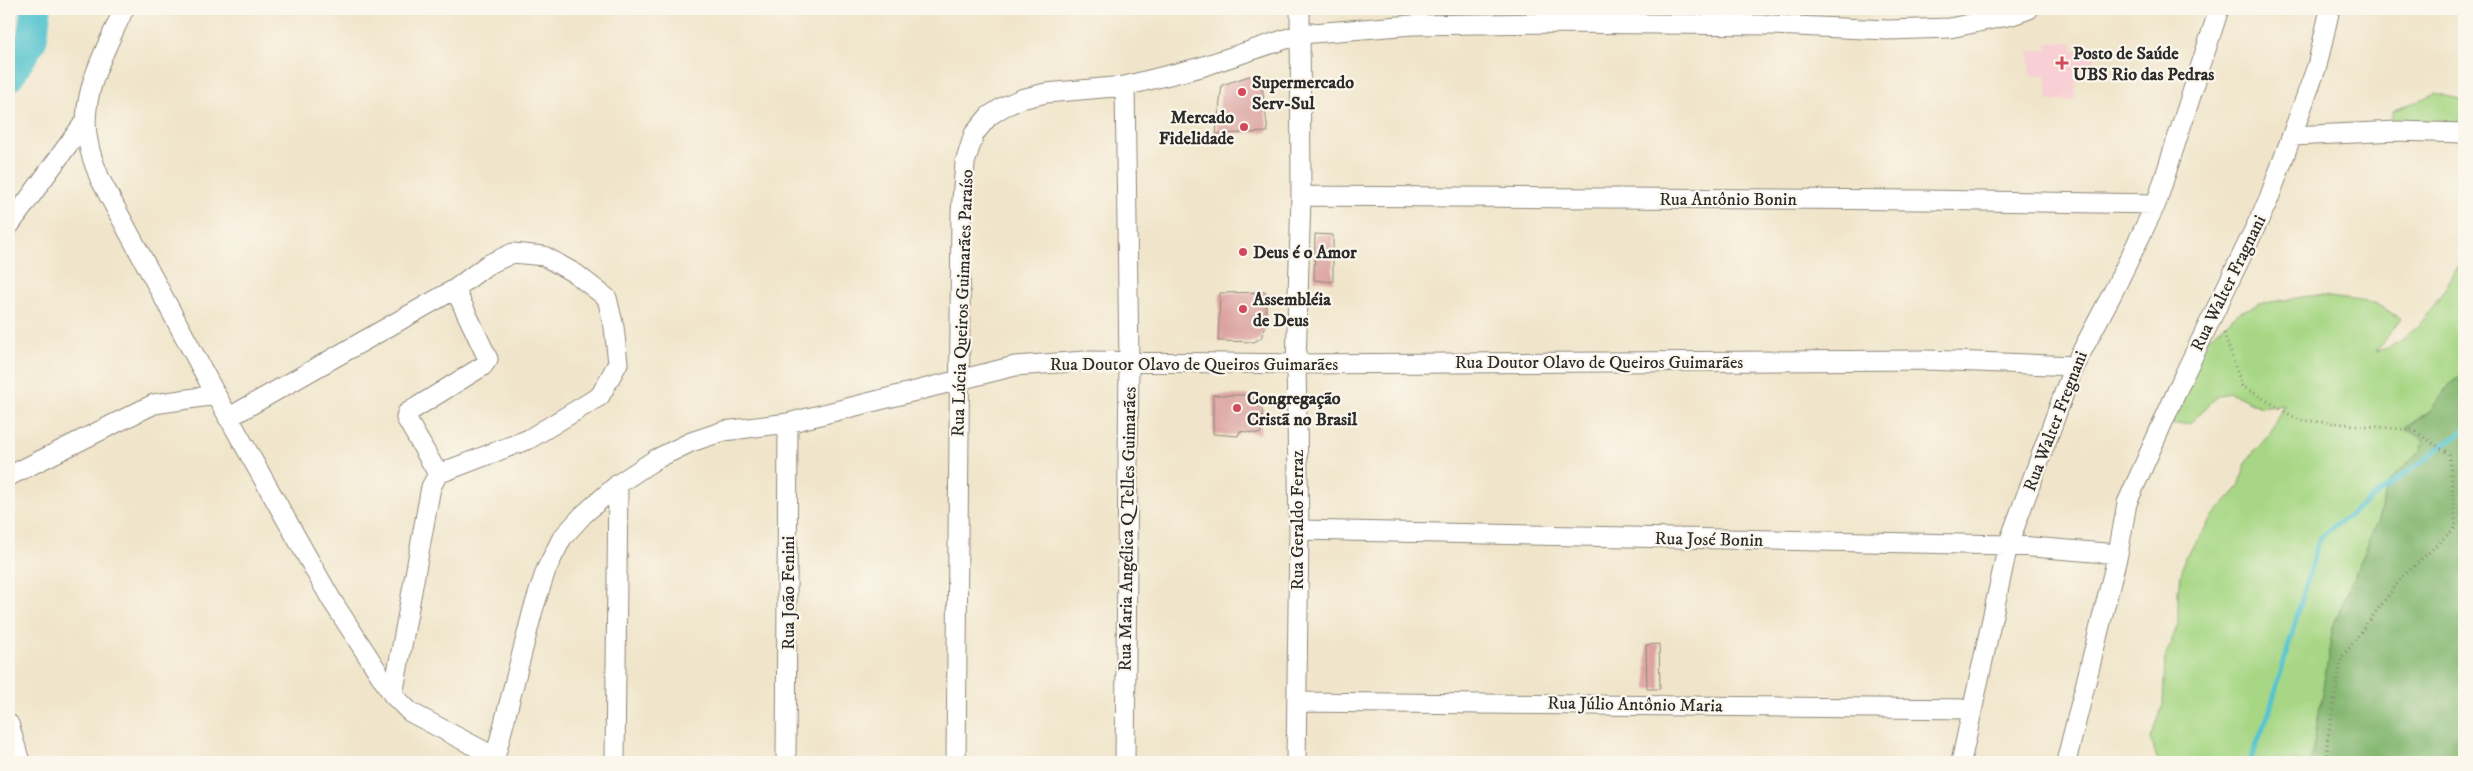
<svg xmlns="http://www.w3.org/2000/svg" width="2473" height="771" font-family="'IM FELL DW Pica',serif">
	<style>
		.built { fill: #f7cfd4 }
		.green { fill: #a7d785; stroke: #698158 }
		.forest { fill: #85b872; stroke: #58724e }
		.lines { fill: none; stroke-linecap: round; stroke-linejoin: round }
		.stream { stroke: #57c4ce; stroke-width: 5 }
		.river { stroke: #57c4ce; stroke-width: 31 }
		.building { fill: #dba2a0 }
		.minor-casing { stroke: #8e887a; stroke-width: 21 }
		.path { stroke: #8e887a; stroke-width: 3; stroke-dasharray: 1 4; stroke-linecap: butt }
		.minor { stroke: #fff; stroke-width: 19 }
		.poi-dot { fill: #d1495b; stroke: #fbf7ec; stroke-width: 2 }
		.labels { text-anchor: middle; stroke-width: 4.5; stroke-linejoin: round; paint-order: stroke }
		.poi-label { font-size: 18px; font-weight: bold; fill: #2b2b2b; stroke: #fbf7ec; text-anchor: start }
		.street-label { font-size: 18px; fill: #2b2b2b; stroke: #fbf7ec }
	</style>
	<rect width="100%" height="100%" fill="#fbf7ec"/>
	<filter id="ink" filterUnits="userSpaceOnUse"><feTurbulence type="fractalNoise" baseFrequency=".02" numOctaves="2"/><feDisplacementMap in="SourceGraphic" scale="10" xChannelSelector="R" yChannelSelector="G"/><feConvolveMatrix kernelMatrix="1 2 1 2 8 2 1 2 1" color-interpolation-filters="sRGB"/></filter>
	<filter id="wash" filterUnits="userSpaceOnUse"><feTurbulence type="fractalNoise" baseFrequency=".0096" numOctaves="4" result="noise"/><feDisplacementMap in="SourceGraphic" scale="20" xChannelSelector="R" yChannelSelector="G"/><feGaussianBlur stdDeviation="1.12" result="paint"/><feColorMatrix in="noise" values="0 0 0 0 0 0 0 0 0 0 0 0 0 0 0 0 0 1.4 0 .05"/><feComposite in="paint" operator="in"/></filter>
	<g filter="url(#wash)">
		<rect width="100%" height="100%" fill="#f0e5ca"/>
		<path class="built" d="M2072,42L2073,50H2094L2095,74L2075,75L2076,100L2048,101L2046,75L2030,76L2029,51L2047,50V43Z"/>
		<path class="green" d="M2436,93L2464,101V136L2391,123L2393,111Z
			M2464,256V373L2451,383L2431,410L2405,428L2425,439L2422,449L2389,482L2377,522L2333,627L2311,762H2158L2151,739L2163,705L2165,658L2178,624V589L2185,557L2217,511L2239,487L2247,460L2269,435L2284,404L2261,407L2229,392L2218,396L2190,423L2173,425L2170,417L2201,344L2240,312L2259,304L2315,295L2374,303L2401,318L2376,351C2420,342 2442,292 2464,256Z"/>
		<path class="forest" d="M2464,373V762H2311L2333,627L2377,522L2389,482L2422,449L2424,440L2405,429L2431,410L2451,383Z"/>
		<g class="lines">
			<path class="stream" d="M2250,762L2269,713L2320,537L2464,430"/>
			<path class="river" d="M9,76L32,39L36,9"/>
		</g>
		<g id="blocks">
			<path class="building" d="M1249,76L1257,79L1262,85L1268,132L1216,134L1222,85Z
				M1315,234L1333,235V282L1314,280Z
				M1266,292V325L1261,338L1254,342L1218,341L1220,293Z
				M1213,395H1249L1259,402L1263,413L1260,434L1240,431L1238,436L1213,434Z
				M1659,644L1660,689H1647L1646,645Z"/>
		</g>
	</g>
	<g filter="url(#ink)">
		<use href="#blocks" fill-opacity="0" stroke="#8e887a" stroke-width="1"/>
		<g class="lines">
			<defs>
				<path id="minor" d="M124,9C105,51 77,98 89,146C91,157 96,168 100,179L216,395L331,599L393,695L410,712L495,757
					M2292,136L2397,131L2464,133
					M1301,196L1925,200L2156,204
					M9,226L86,120
					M228,418L455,289L487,265L513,253L544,256L576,274L607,298L614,327L618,363L600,396L529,439L438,474
					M9,476L154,404L216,395
					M1299,530L2008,545L2118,554
					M393,695L431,487L438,474L406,418L407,413L483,366L488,359L455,289
					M1297,702L1972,709
					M9,724L20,762
					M494,762L533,610L546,570L562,538L583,515L618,484L656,459L691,442L724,431L788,423L1015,366L1085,361L1296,364L1927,360L2074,366
					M615,762L618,484
					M786,762L788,423
					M956,762L961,212L965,163L974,134L989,116L1003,107L1021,99L1046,93L1125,86L1201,67L1301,34L1412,25L1548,23L1772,25L1888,30L1950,28L2012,15L2029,9
					M1125,762L1129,361L1125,86
					M1296,762L1299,530L1296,364L1301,196L1300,9
					M1961,762L2008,545L2074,366L2113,292L2156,204L2219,9
					M2066,762L2118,554L2127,503L2184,375L2268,201L2317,66L2330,9"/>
			</defs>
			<use href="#minor" class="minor-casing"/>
			<path class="path" d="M2224,333L2242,386L2299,420L2413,430L2449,454L2456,527L2403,576L2342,657L2327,742L2328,762"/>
			<use href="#minor" class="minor"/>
		</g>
	</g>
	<g class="poi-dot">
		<path d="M2059.5 55.5h5v5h5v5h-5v5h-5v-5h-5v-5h5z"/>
		<circle cx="1242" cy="92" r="5"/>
		<circle cx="1244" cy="127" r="5"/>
		<circle cx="1243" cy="252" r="5"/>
		<circle cx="1243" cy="309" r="5"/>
		<circle cx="1237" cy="408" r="5"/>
	</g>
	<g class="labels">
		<g class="poi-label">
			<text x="2073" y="59">Posto de Saúde<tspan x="2073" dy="21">UBS Rio das Pedras</tspan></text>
			<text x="1252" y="88">Supermercado<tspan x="1252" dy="21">Serv-Sul</tspan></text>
			<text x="1234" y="123" text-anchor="end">Mercado<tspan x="1234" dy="21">Fidelidade</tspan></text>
			<text x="1253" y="258">Deus é o Amor</text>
			<text x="1253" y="305">Assembléia<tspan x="1253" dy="21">de Deus</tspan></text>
			<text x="1247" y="404">Congregação<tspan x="1247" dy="21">Cristã no Brasil</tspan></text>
		</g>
		<g class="street-label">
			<text x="1728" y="205">Rua Antônio Bonin</text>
			<text transform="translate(2228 283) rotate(-64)" y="6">Rua Walter Fragnani</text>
			<text transform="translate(962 303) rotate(-88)" y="6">Rua Lúcia Queiros Guimarães Paraíso</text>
			<text x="1599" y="368">Rua Doutor Olavo de Queiros Guimarães</text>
			<text x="1194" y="370">Rua Doutor Olavo de Queiros Guimarães</text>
			<text transform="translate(2055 421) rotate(-69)" y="6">Rua Walter Fregnani</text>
			<text transform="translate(1297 520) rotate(-90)" y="6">Rua Geraldo Ferraz</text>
			<text transform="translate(1127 529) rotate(-89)" y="6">Rua Maria Angélica Q Telles Guimarães</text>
			<text transform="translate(1709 539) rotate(1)" y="6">Rua José Bonin</text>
			<text transform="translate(788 593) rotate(-90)" y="6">Rua João Fenini</text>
			<text transform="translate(1635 704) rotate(1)" y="6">Rua Júlio Antônio Maria</text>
		</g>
	</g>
	<rect width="2473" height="771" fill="none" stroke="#fbf7ec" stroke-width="30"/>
</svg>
